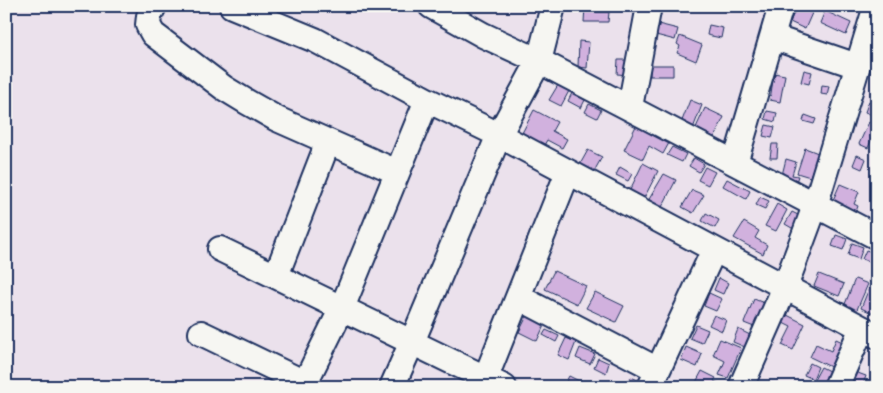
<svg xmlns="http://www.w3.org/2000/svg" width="883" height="393" font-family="'Gochi Hand',sans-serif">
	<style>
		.building { fill: #d1b1de; stroke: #1b2f5e }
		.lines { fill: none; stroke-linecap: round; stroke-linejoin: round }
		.minor-casing { stroke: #1b2f5e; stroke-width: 28 }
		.minor { stroke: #f6f6f2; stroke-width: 24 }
	</style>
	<rect width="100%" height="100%" fill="#ebe1ec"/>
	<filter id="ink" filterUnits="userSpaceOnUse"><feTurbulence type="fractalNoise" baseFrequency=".02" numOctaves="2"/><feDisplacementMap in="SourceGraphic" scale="10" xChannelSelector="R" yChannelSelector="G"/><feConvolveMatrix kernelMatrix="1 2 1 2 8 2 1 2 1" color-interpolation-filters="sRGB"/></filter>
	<g filter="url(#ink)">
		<path class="building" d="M585,6L596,7V12H609L608,22H584Z
			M712,6H731L730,12L711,7Z
			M797,6H805L803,10L812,13L805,29L790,22Z
			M825,11L851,23L846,35L820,23Z
			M654,23L678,29L675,40L652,34Z
			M709,25L723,28L721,38L707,35Z
			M680,36L702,45L696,61L677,53L680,46L677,44Z
			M579,41L589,42L587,68L578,67Z
			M618,60H629V75L617,74Z
			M650,65H673V76H650Z
			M804,70L812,72L809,84L801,82Z
			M774,73L785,75L780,102L770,100Z
			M558,85L569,91L561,106L549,100Z
			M822,85L829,86L827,95L821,94Z
			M572,93L585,100L581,108L568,101Z
			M690,100L702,105L692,131L680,126Z
			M869,101L877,104V117L865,112Z
			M589,104L601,110L597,118L585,112Z
			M705,108L724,117L713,140L694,132Z
			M534,110L557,122L552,131L567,139L562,148L547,140L543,147L521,135Z
			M767,111L777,113L775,122L765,119Z
			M805,115L816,119L814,124L803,121Z
			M869,122L877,125V137L873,136L868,148L859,144Z
			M766,125L775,127L772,138L763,136Z
			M636,126L669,143L663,154L649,146L643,159L624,150Z
			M772,144H778L777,158H770Z
			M672,147L686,154L682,162L667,155Z
			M805,148L818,153L810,177L797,173Z
			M588,150L602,157L592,175L578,168Z
			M857,155L866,159L862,169L853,165Z
			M694,158L704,164L699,172L689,166Z
			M786,159L796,162L792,175L798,176L796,182L781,179Z
			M643,163L658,171L643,200L629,192Z
			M620,167L632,174L628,181L616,175Z
			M705,167L715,172L708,185L698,180Z
			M664,174L676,180L661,209L648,201Z
			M727,179L750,191L746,199L723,186Z
			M840,184L859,192L854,204L858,206L854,217L830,207Z
			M692,190L704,195L693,213L682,207Z
			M760,197L769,201L765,209L756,205Z
			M777,204L787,210L776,231L765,226Z
			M792,212L804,218L797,231L785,224Z
			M706,213L719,220L715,228L702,221Z
			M744,222L759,231L755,238L767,245L763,254L734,238Z
			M836,235L847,239L843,250L832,246Z
			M852,243L863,247L859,259L848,255Z
			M866,250L877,254L874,264L862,259Z
			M877,266V285L869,281Z
			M554,271L586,286L577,304L545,289Z
			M819,274L844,284L839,296L814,286Z
			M719,278L728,283L723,294L714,290Z
			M855,279L868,284L855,314L843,309Z
			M870,286L877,289V303L872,313L861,308Z
			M595,292L624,306L616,322L586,308Z
			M709,293L722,299L716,311L704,306Z
			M754,299L764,303L754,327L744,323Z
			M530,310L547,319L537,341L519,332Z
			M785,314L805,324L793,350L782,345L791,327L781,322Z
			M714,315L726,320L722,331L709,325Z
			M696,325L708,330L702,343L690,338Z
			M738,329L750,335L745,347L733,342Z
			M546,330L559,336L556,342L543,335Z
			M566,338L576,342L569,360L558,355Z
			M720,339L741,348L728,378L719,375L725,361L713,355Z
			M836,339L847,344L835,369L810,357L816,344L831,351Z
			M686,347L702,354L697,367L681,360Z
			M580,348L595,354L590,364L576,358Z
			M598,358L609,363L606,373L594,367Z
			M810,363L818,367L813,379L804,375Z
			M821,367L831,372L824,386L813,382Z
			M702,371L716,378L714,381L722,385L721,387L694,386Z
			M855,372L866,376L862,387H849Z
			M569,376L585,384L584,387H563Z
			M631,377L642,382L640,387L626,386Z"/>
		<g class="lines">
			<defs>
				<path id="minor" d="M154,6L149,16L148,25L153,34L224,88L247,102L277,119L397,172
					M232,6L315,40L427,100L499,135L877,336
					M431,6L483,35L539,61L877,237
					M772,37L857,66
					M630,107L649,6
					M735,163L781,6
					M220,249L504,387
					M276,276L328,142
					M518,297L658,370
					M201,333L305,383
					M303,387L342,308L427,100
					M392,387L412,342L499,135L539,61L553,6
					M482,387L568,172
					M650,387L714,250
					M741,387L785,287L815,206L876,6
					M836,387L862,328"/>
			</defs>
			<use href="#minor" class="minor-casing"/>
			<use href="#minor" class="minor"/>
		</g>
	</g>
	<rect width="883" height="393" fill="none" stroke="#f6f6f2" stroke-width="25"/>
	<rect x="12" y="12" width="858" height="368" fill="none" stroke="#1b2f5e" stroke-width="2" filter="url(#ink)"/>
</svg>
